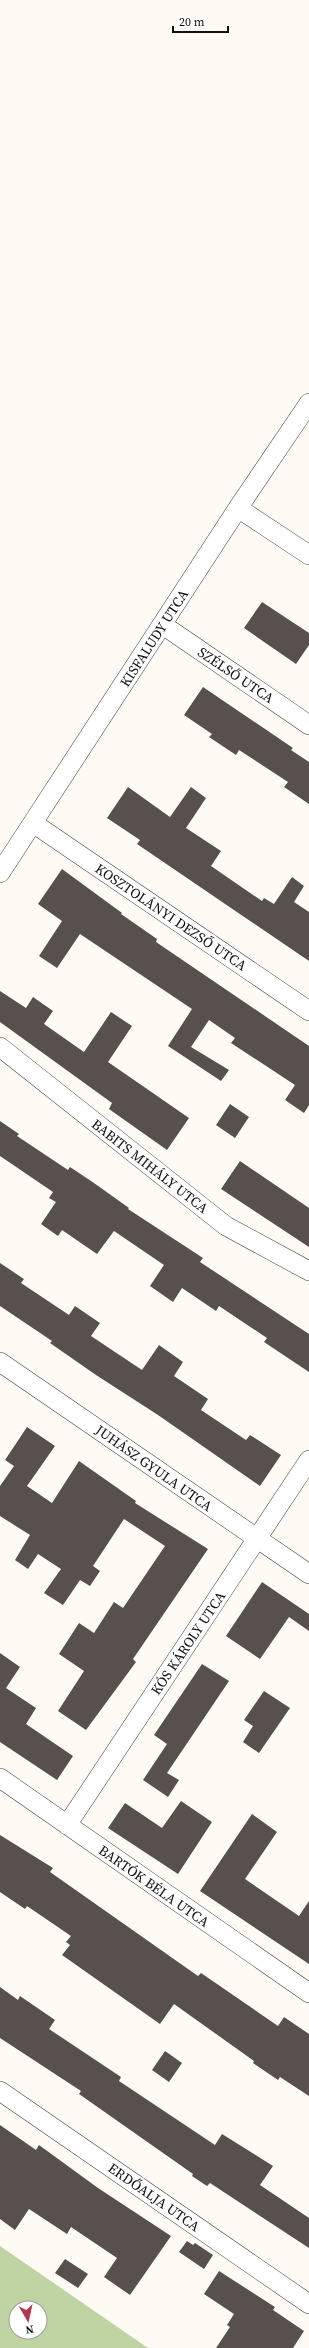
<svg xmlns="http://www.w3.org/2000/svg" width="309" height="2348" font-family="'Source Serif 4',serif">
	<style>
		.forest { fill: #bfd4a2; fill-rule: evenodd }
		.building { fill: #57504d }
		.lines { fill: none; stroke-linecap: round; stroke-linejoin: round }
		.street-casing { stroke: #434343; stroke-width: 20 }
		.street { stroke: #fff; stroke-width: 19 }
		.labels { text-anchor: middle; stroke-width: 4; stroke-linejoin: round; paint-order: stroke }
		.street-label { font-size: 14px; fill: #101010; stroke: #fff }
	</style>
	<rect width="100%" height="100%" fill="#fefbf4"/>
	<path class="forest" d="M0,2246L148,2348H0ZM16,2308H40V2332H16Z"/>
	<path class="building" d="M262,602L309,633V645L296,664L244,628Z
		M203,687L293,748L291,750L309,762V804L284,787L288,782L239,750L236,755L209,737L212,734L184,715Z
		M128,787L170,817L191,787L206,798L186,828L221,851L211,866L262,901L264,898L274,904L292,877L304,886L294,902L309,912V961L137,844L140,840L107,818Z
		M62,869L122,913L121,914L157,939L156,942L309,1046V1105L304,1113L285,1100L295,1085L231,1043L235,1038L209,1020L191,1047L229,1070L221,1081L168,1046L192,1009L80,934L57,968L39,956L62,921L38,904Z
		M0,991L26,1008L33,997L53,1011L44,1024L84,1052L111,1012L132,1026L108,1062L189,1118L167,1150L109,1109L112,1103L0,1022Z
		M230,1104L249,1117L235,1138L216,1125Z
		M0,1121L19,1134L17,1136L68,1170L70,1167L94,1183L129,1208L128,1209L203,1258L200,1262L309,1334V1372L264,1342L267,1338L219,1306L216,1311L182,1288L173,1302L150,1286L164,1265L114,1231L97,1254L62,1230L58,1236L41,1224L56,1202L49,1198L53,1192L0,1156Z
		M240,1161L309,1208V1247L221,1189Z
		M0,1263L24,1279L21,1283L69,1315L75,1306L100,1323L91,1336L142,1370L159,1345L183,1362L174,1376L208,1399L201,1410L246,1440L250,1435L281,1455L260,1486L158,1415L96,1375L50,1343L52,1341L0,1306Z
		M27,1427L55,1446L27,1486L52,1503L79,1461L136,1501L135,1503L208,1549L133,1659L136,1662L86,1730L58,1711L84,1671L59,1654L79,1623L94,1633L114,1602L123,1608L165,1546L124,1519L93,1566L100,1571L90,1586L80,1580L63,1605L44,1593L61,1569L38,1554L28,1569L15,1560L30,1535L0,1516V1486L14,1466L5,1460Z
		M262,1582L309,1614V1631L289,1617L260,1659L226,1636Z
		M0,1653L20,1667L6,1688L36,1708L26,1724L73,1756L57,1780L0,1742Z
		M202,1664L229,1681L167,1773L179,1780L168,1797L143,1780L167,1744L154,1735Z
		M264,1691L290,1708L259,1753L243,1742L253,1726L244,1720Z
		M181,1801L212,1822L178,1874L108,1828L125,1803L162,1828Z
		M252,1814L277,1832L245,1879L299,1916L309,1901V1964L200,1891Z
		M0,1835L53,1868L50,1872L198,1976L201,1973L278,2026L284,2017L309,2034V2096L280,2077L278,2080L253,2063L254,2061L174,2004L160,2024L62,1955L70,1945L66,1942L71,1936L27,1906L25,1909L0,1892Z
		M0,1987L18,2000L20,1996L55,2020L49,2029L121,2077L119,2081L215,2145L222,2134L273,2166L260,2185L309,2218V2248L210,2183L207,2186L192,2176L193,2174L79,2094L81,2091L0,2038Z
		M165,2051L182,2063L169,2082L152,2070Z
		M0,2125L36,2150L39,2145L98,2188L171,2236L130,2295L104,2277L117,2258L71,2227L67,2234L29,2209L15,2230L0,2219Z
		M187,2241L193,2245L195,2243L213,2255L204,2269L179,2252Z
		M65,2259L88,2274L78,2288L55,2273Z
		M219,2271L275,2307L273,2310L304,2331L293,2348H216L230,2327L227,2325L234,2314L204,2294Z"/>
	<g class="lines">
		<defs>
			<path id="street" d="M238,508L309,555
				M163,625L309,725
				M33,823L309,1011
				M0,873L238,508L309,403
				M0,1047L226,1226L309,1271
				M0,1362L309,1574
				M0,1778L309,1993
				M67,1825L309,1460
				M0,2091L309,2304"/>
		</defs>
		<use href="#street" class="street-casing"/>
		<use href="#street" class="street"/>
	</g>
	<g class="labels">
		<g class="street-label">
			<text transform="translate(154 638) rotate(-57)" y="5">KISFALUDY UTCA</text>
			<text transform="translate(236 675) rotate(34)" y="5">SZÉLSŐ UTCA</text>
			<text transform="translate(171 917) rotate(34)" y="5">KOSZTOLÁNYI DEZSŐ UTCA</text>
			<text transform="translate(150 1166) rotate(38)" y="5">BABITS MIHÁLY UTCA</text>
			<text transform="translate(154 1468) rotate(35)" y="5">JUHÁSZ GYULA UTCA</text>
			<text transform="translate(188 1643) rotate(-56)" y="5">KÓS KÁROLY UTCA</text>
			<text transform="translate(154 1886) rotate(35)" y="5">BARTÓK BÉLA UTCA</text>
			<text transform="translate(154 2197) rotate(35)" y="5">ERDŐALJA UTCA</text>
		</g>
	</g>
	<g transform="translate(28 2320) rotate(171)"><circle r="19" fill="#ffffff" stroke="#9f9f9f"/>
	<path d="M0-3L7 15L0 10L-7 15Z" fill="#b1374c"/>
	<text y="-6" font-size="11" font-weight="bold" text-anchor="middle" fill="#101010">N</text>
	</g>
	<path d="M173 26v6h55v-6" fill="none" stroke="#101010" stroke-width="2"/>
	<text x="179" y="26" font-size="12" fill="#101010" stroke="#ffffff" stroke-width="3" paint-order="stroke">20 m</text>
</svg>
